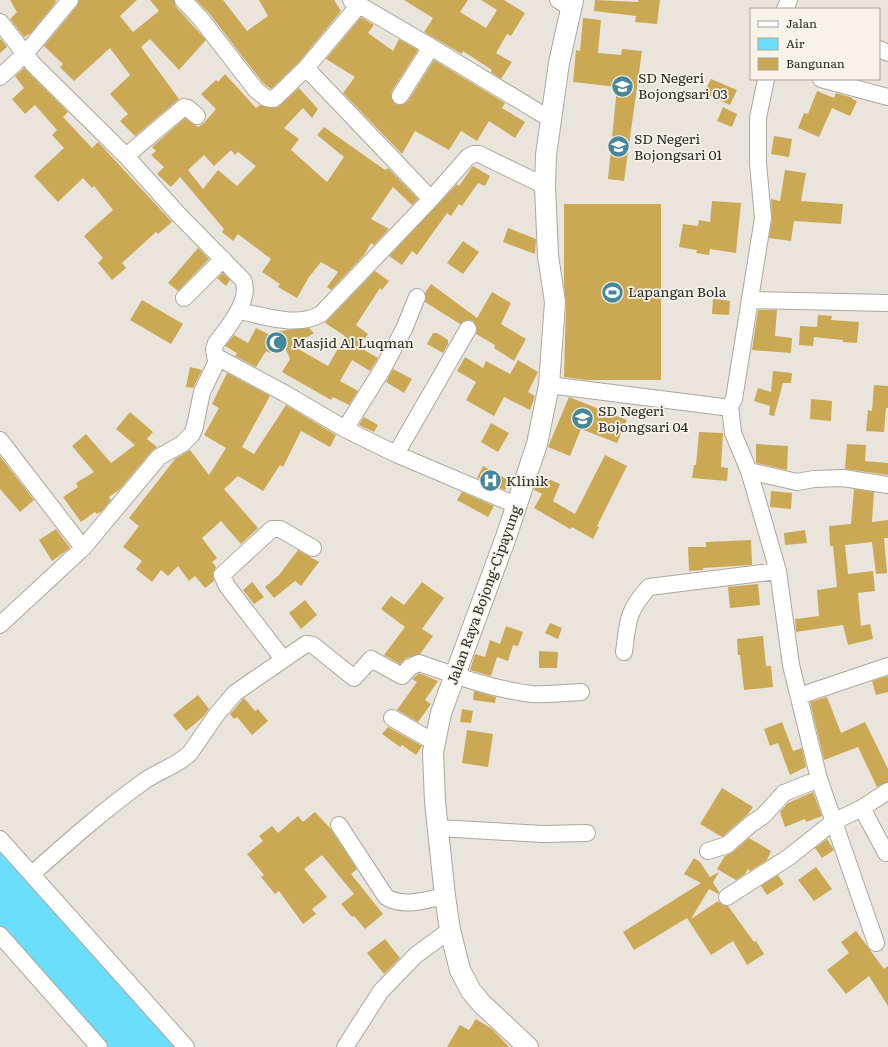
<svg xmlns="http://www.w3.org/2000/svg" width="888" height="1047" font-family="Literata,serif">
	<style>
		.water { fill: #6bdefb }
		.building { fill: #cba854; fill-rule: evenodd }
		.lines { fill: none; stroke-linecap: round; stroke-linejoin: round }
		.minor-casing { stroke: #aba79d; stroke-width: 18 }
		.tertiary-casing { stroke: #aba79d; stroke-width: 22 }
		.minor { stroke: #fff; stroke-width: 16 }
		.tertiary { stroke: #fff; stroke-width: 20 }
		.labels { text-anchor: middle; stroke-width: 3.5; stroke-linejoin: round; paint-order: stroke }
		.poi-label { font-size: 14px; fill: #2e2c28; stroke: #f7f3e9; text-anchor: start }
		.street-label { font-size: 14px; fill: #2e2c28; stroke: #f7f3e9 }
	</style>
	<rect width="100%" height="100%" fill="#eae5dc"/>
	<path class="water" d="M0,839L185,1047H98L0,936Z"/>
	<path class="building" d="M10,0H55L56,2L31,33L24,37L10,19L17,12Z
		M79,0H137L120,16L133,32L159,11L150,0H174L176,7L206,40L179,70L150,39L141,47L179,99L135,136L120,121L128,114L110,94L130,75L110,48L74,81L60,67L63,64L44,46L77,6Z
		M196,0H223L247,31L268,16L259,0H334L341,11L299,62L271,89L263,83L209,13Z
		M404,0H468L460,12L486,28L497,10L481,0H504L525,13L511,36L507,34L496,53L512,62L501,79L491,72L492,70L463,51L462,54L424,32L433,18Z
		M595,0L638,2V0H660L657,24L635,22L636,16L594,11Z
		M361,17L374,25L368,33L393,51L399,39L418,50L392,91L391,96L395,104L400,105L408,101L434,60L505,103L502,108L525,122L515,138L489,121L477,141L461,131L449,150L415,131L402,154L343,93L355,77L326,59Z
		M583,18L601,20L598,53L621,55L622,49L642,51L624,181L608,179L617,87L573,82L576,50L580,51Z
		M1,39L7,47L0,53V40Z
		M24,68L68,112L63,117L92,148L98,142L172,222L158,234L156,232L122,263L126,268L112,280L98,263L103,258L84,236L113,210L94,186L92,188L83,178L58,202L34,176L64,148L52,135L57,130L35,105L25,114L12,99L24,88L15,76Z
		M225,74L256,108L260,105L272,108L278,107L299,88L318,109L312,118L303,108L284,128L299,139L291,150L327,182L344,157L317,135L324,127L385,170L388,168L418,199L412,205L393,187L371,219L389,229L374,245L371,243L364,255L331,290L327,287L338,272L321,262L309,277L297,298L278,287L280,284L262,272L271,259L238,234L233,241L222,232L224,229L180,177L171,187L157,174L164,167L151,155L156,151L152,147L185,118L198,127L204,123L216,109L201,94L216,80L218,82ZM231,150L235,155L238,152L256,166L237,186L218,170L203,189L188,170L204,155L214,166Z
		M711,79L737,90L730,105L704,93Z
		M817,91L834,98L836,93L853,98L852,99L857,101L850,116L832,108L819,137L798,128L804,113L808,114Z
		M723,107L737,114L732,127L717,121Z
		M774,136L792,139L789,157L771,154Z
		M473,166L490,176L485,186L478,183L462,206L459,204L451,216L447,213L417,255L412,251L402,265L389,256L457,184L459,186Z
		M785,170L806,173L801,201L843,204L841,224L794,221L791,241L769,238L772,219L771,199L780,201Z
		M712,201L741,203L736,253L710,249L709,255L696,253L697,250L679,247L683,224L698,226L699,220L710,222Z
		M564,204H661V380H587L564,377L566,303L564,285Z
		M508,228L536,239L535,254L503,242Z
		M463,241L479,252L463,274L447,263Z
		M198,248L209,259L178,291L168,283Z
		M375,271L389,281L382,290L380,288L356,325L368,334L359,347L378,358L370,371L352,360L340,381L358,391L349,405L333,397L331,400L282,372L290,359L280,335L270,353L266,351L256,367L235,356L237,353L225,346L234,335L248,343L256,328L268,334L286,330L309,328L314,333L293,346L328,366L345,336L325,323Z
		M223,273L230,280L226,286L217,278Z
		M431,284L477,318L492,292L511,303L501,324L526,339L514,361L494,348L495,345L476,334L477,329L473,321L468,320L460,324L425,302V293Z
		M713,299L730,301L729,315L712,314Z
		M142,300L183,324L171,344L130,320Z
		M758,310H777L775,336L792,338L791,353L752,350Z
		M818,315L832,316L831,320L859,322L857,343L843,342V340L814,337L813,346L799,345L800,326L817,327Z
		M433,333H437L448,340V344L443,353L427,344Z
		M465,357L483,368L486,361L510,374L518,360L538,372L528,392L535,396L530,410L504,397L494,416L466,400L476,382L457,371Z
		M190,367L202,370L193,388L186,387Z
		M393,369L412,379L404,393L386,382Z
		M773,371L792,373L791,383H783L774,416L769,415L770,406L754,401L758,388L771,392Z
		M227,373L270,396L242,447L254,454L286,405L336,435L330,447L301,431L283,467L280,465L263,491L238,476L224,489L258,528L241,544L221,521L202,538L217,558L212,562L216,567L213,574L214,581L205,588L195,576L189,581L178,566L168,576L161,570L152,582L136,569L142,561L123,547L139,526L129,518L175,459L190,450L209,475L226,448L204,435L219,408L212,404Z
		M874,385L888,386V408H886L884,432L866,431L868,410L872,411Z
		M569,397L627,420L617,443L581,429L570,456L548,447Z
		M811,399L832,401L831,421L810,419Z
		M130,412L153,432L147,439L157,447L152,451L119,490L109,497L111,500L102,511L97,514L95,512L81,522L63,497L78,487L76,483L94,472L72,446L86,434L111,463L135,445L116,429Z
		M364,417L378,425L374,432L359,425Z
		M491,423L509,433L498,452L481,442Z
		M699,432L723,433L721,467L728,468L727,481L692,478L694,465H696Z
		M756,444L788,446L787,470L756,463Z
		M847,444L866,445L865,461L888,463V475L845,469Z
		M605,455L627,466L597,526L599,527L593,539L572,527L570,529L534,508L542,494L534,490L539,475L560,484L553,501L575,514Z
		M0,456L34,500L20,512L0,489Z
		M483,466L510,481L505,490L477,478Z
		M854,489L874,492L872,522L888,520V538H884L887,573L876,574L872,542L845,545L848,574L873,571L875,591L858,593L861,626L870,624L873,639L848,645L843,625L796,632L795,619L819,616L817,590L837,587L833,546H830L829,526L851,524Z
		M771,491L792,493L791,509L770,507Z
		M462,492L494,506L488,517L457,500Z
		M56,529L70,548L52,561L39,540Z
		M805,530L807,543L785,545L784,533Z
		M751,540L752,565L703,568V570L689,571L688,547H706V542Z
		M298,550L319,562L301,586L295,581L274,598L265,587L279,575Z
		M252,582L264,597L254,604L243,590Z
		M422,582L444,598L422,629L433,636L420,654L406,658L400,664L384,655L405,627L381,609L391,596L404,605Z
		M758,584L760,605L730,608L728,587Z
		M305,600L317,615L301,629L289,613Z
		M550,623L562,628L558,639L545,633Z
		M506,626L523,632L518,646L513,645L508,661L497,657L491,676L470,670L475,654L485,657L490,640L500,644Z
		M763,636L766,666H771L773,687L744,690L740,655H738L737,639Z
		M539,651L558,652L557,668H539Z
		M419,673L438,681L425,700L431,704L418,722L397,710L417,682L412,679Z
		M888,676V692L876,695L872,681Z
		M474,691L496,697L495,703L473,700Z
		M198,695L209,709L203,717L186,731L173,715Z
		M827,697L841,733L865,722L888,769V782L877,787L858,747L824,760L810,702Z
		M244,698L255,711L258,709L268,721L252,735L237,717L234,719L230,714Z
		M462,709L473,711L471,723L460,722Z
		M782,722L793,751L802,748L806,767L790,775L778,743L770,746L764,729Z
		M388,727L422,746L416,755L402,745L400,747L382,734Z
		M467,730L493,734L488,767L462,763Z
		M722,788L753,807L748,814L722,837L700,824Z
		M813,792L822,816L806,822L805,819L785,827L780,812L788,803Z
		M315,812L330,828L357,869L351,874L383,914L365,929L354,916L352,917L341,904L354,894L322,855L304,869L327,897L312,909L316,914L303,924L279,891L275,894L261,877L264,875L247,854L263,841L259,836L272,826L278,833L298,816L303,822Z
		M749,838L771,851L767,860L750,871L748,869L745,874L736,880L717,869L725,856L733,852Z
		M827,839L834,850L822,858L815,848Z
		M694,858L700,862L710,877L719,872L713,882L719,892L718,894L709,889L691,919L718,901L722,905L728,906L754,942L756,941L764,954L747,965L733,941L711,955L687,918L634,950L623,932L701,883L684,874Z
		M816,867L832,889L814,901L798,880Z
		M778,875L784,884L767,895L761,886Z
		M856,931L884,969L888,966V1006L869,976L846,994L827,970L849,953L841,942Z
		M385,939L400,958L384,974L367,953Z
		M476,1019L492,1029L509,1047H447L460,1025L469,1030Z"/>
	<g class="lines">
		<defs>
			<path id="minor" d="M183,0L201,19L256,90L266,98L273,99L276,97L306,68L359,5
				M351,0L431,47L550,119
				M558,0L571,8
				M785,9L789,0
				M0,22L33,64L126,156L179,215L243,280C252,299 227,329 216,343L214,349L215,356L284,393L345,429L396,454L516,505
				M879,49L888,53
				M306,68L431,199L468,157L474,154H479L545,186
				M0,77L26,53L70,0
				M821,79L888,97
				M400,96L431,47
				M126,156L184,107L188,108L197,116
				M184,298L223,259
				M750,300L888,303
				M239,311C266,316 296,328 321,314L431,199
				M549,385L723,407L730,406L734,399L763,218L758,163V118L766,79
				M730,406L733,433L749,471L778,571L791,665L819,779L876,943
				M345,429L382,370L404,329L417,297
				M0,440L83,548
				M396,454L468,329
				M749,471L797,482L814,479L843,478L888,485
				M0,625L83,548L159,457L182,444L192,434L195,426L202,392L218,359
				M624,652C628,621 627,611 649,587L778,571
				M283,659L227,586L222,575L272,529H280L313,548
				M799,696L888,666
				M392,718L434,742
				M862,808L886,853
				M339,825L386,897C404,908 426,900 445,896
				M438,828L543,834L587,833
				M0,839L186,1047
				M708,851L727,845L751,824L763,816L784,793L819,779
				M32,874C68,842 104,810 143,782C159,770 176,767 190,753L217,714L235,693L306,644L313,645L354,678L371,659L402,676L410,667L419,663C454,675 495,690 532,694C548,695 565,693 581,692
				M727,897L789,857L833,822L862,808L888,791
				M0,935L99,1047
				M345,1047L381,991L416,955L450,930"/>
			<path id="tertiary" d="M528,1047L482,1004L471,991L460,970L450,930L445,896L435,802L433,752L441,713L506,537L537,444L549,385L555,302L548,256L545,186L546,155L559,63L573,0"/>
		</defs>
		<use href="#minor" class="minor-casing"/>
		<use href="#tertiary" class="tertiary-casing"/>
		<use href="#minor" class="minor"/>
		<use href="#tertiary" class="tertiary"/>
	</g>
	<defs>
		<symbol id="school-disc" viewBox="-11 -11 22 22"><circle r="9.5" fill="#46889a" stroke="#f7f3e9"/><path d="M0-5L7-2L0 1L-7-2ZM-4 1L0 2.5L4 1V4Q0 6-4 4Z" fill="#fff"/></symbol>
		<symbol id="stadium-disc" viewBox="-11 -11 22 22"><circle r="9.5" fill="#46889a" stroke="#f7f3e9"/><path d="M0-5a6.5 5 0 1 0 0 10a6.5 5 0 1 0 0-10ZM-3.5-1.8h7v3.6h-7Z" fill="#fff"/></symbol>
		<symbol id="mosque-disc" viewBox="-11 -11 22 22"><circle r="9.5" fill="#46889a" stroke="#f7f3e9"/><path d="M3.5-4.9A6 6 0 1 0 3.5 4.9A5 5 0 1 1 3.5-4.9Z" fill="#fff"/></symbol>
		<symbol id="hospital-disc" viewBox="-11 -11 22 22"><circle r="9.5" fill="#46889a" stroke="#f7f3e9"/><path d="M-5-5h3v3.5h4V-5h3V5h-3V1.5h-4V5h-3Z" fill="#fff"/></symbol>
	</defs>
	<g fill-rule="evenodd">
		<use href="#school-disc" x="610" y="74" width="25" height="25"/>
		<use href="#school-disc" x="606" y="134" width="25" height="25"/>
		<use href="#stadium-disc" x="600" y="280" width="25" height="25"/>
		<use href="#mosque-disc" x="264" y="330" width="25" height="25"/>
		<use href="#school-disc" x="570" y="406" width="25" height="25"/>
		<use href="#hospital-disc" x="478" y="468" width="25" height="25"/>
	</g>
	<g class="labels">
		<g class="poi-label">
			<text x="638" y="83">SD Negeri<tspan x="638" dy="16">Bojongsari 03</tspan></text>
			<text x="634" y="144">SD Negeri<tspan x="634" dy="16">Bojongsari 01</tspan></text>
			<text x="628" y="297">Lapangan Bola</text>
			<text x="292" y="348">Masjid Al Luqman</text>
			<text x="598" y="416">SD Negeri<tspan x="598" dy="16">Bojongsari 04</tspan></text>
			<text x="506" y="486">Klinik</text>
		</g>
		<g class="street-label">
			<text transform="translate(484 595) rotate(-70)" y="5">Jalan Raya Bojong-Cipayung</text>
		</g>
	</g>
	<rect x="750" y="8" width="130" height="72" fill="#f7f3e9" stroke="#a7a39c"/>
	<rect x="758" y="21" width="20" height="6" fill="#ffffff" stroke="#a7a39c"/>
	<text x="786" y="28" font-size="12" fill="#2e2c28">Jalan</text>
	<rect x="758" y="38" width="20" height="12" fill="#6bdefb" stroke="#a7a39c"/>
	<text x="786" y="48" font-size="12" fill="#2e2c28">Air</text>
	<rect x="758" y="58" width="20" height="12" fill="#cba854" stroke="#a7a39c"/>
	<text x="786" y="68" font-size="12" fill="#2e2c28">Bangunan</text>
</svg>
